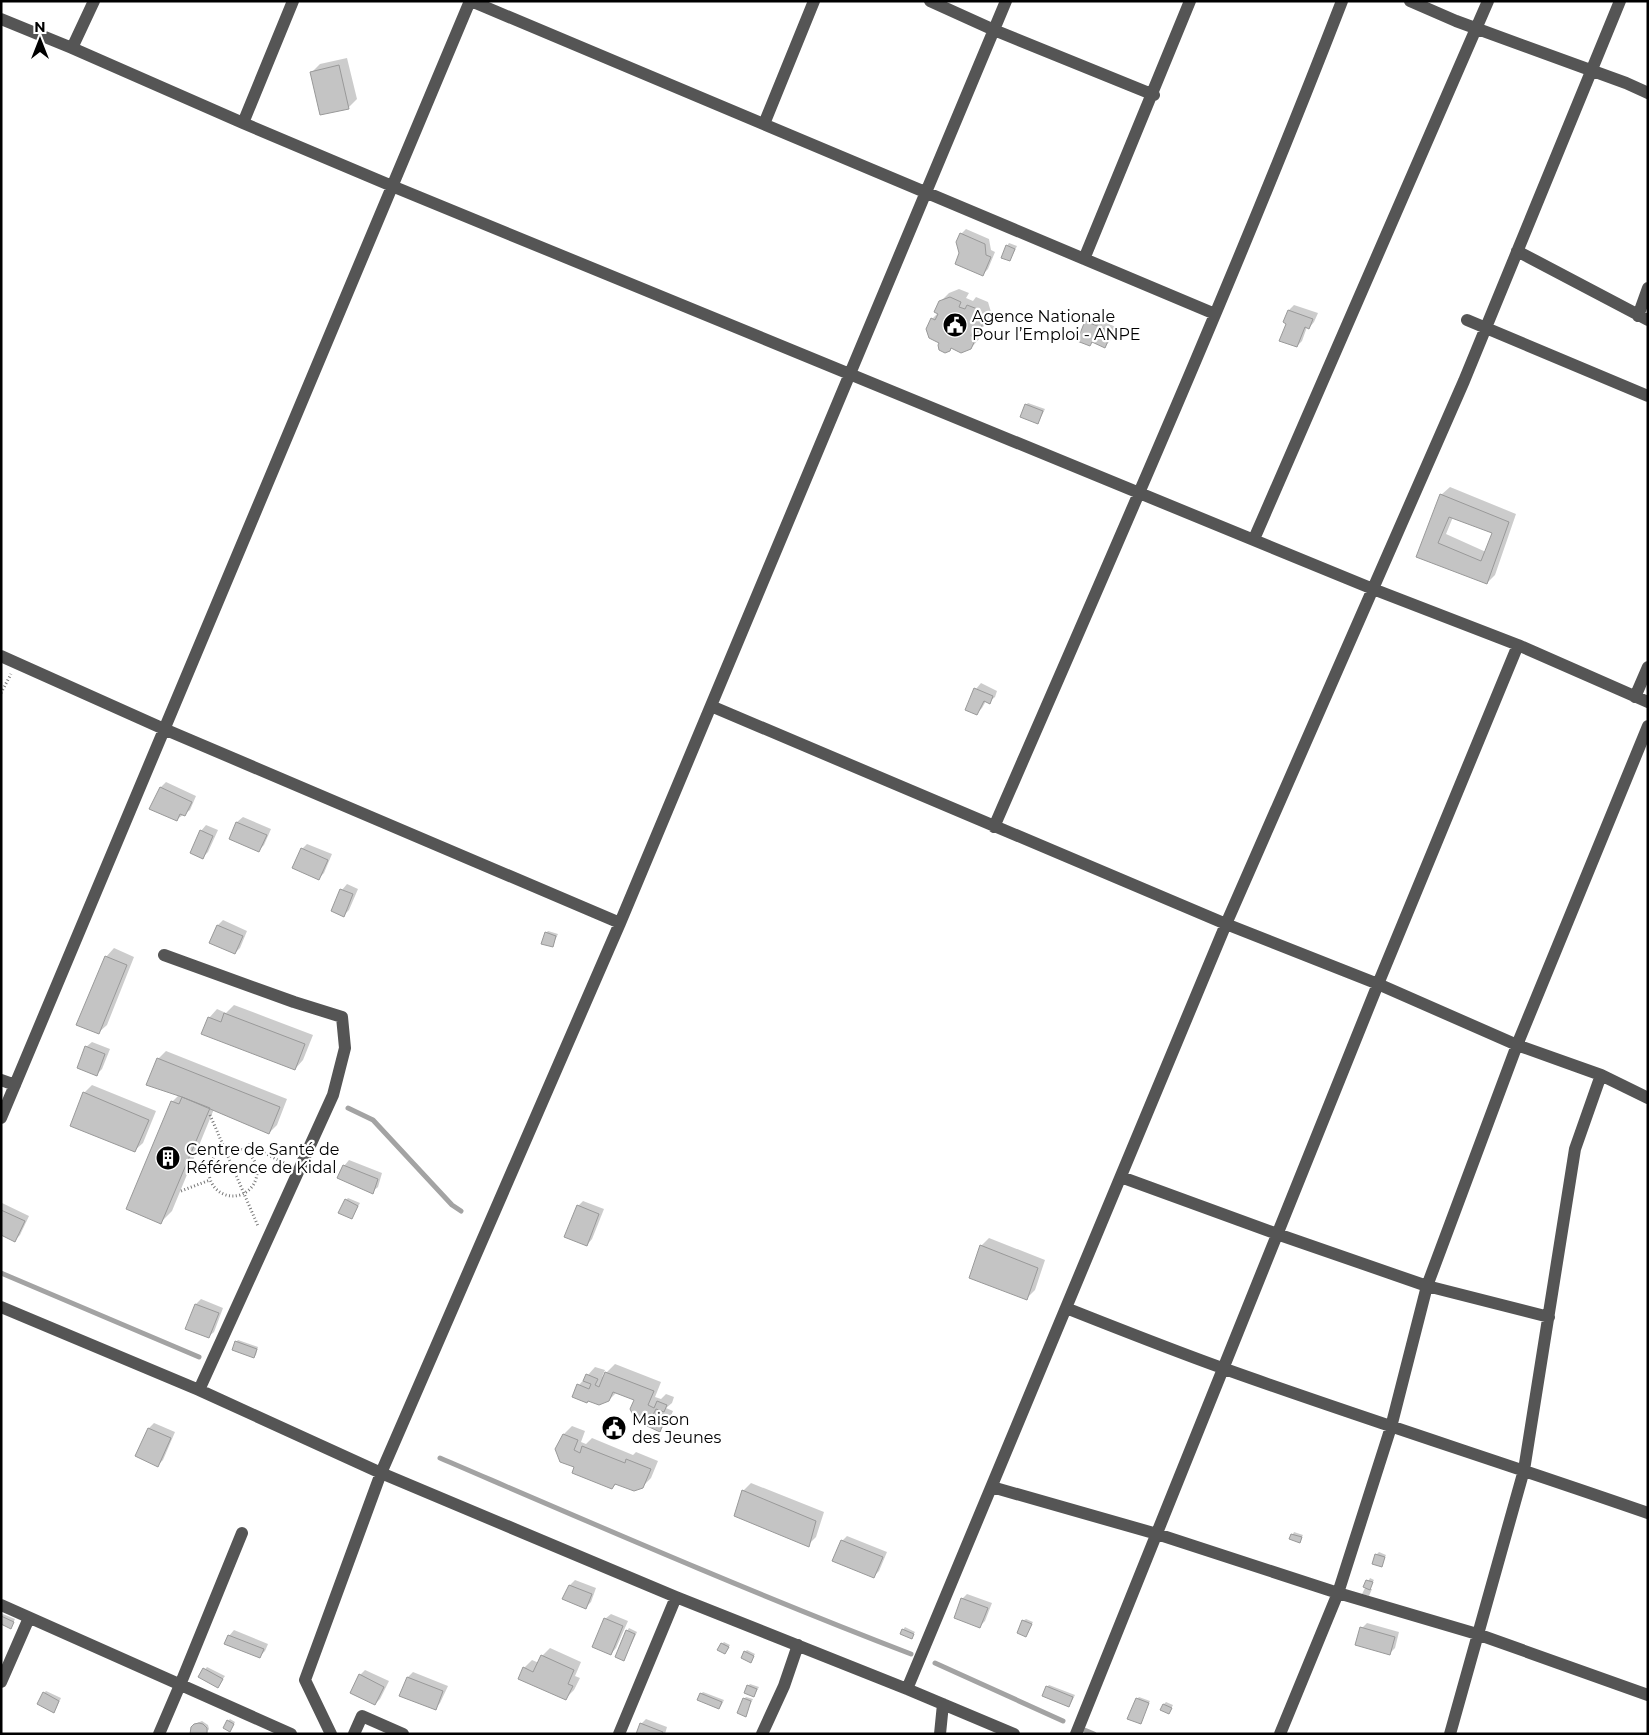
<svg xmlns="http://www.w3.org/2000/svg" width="1649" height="1735" font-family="Montserrat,sans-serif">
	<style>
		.shadow { fill: #0003; fill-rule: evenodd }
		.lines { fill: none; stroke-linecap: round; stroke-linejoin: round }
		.stream { stroke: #a3a3a3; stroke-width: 5 }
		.building { fill: #c4c4c4; stroke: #999; fill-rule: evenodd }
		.path { stroke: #777; stroke-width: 3; stroke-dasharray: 1 2.5; stroke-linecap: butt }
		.minor { stroke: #555; stroke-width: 12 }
		.labels { text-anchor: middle; stroke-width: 4.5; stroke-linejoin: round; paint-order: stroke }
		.poi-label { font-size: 16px; fill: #000; stroke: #fff; text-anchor: start }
	</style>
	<rect width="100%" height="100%" fill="#fff"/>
	<path class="shadow" d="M347,58L357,99L349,107L321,114L312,72L320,64Z
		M966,229L989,239L991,250L995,252L988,269L983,274L960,254L961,234Z
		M1009,243L1017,246L1010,260L1007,246Z
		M959,289L969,293L966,298L973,301L976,297L988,302L991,312L987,323L981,329L983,330L979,339L971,348L952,347L950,350L940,342L932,319L938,313L940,302L949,293Z
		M1294,305L1318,313L1314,322L1309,328L1307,327L1302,341L1297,346L1285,322L1289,310Z
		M1092,317L1116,327L1110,341L1105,346L1093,341L1090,344L1086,322Z
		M1028,403L1045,409L1038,423L1026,405Z
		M1450,487L1516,514L1495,575L1487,583L1418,556L1441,495ZM1453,517L1494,532L1486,552L1446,534Z
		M981,683L997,691L995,697L989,702L986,701L982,708L977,713L967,709L976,689Z
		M166,782L196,796L190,810L176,820L151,808L161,787Z
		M243,817L271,829L264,845L259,850L231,838L237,822Z
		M206,825L218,830L208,852L203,857L201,831Z
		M307,844L332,854L324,873L319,878L302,849Z
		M347,884L358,889L349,910L344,915L342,890Z
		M223,920L247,931L240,948L235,953L218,925Z
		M548,931L558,934L552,946L546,933Z
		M114,948L134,957L107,1025L98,1033L106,957Z
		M234,1005L313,1035L303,1060L295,1069L209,1018L217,1009L226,1013Z
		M92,1042L110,1049L102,1069L97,1074L86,1047Z
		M166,1051L287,1099L277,1125L269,1133L214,1109L172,1211L161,1222L172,1102L180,1094L158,1059Z
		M92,1085L156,1111L143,1143L134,1151L84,1093Z
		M349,1160L382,1173L378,1187L372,1192L344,1166Z
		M348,1198L360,1203L352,1218L346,1200Z
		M583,1201L604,1209L592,1239L587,1245L578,1206Z
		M2,1203L29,1216L20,1235L15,1240L1,1234Z
		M989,1238L1045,1260L1035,1290L1027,1298L981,1246Z
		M201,1299L223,1308L214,1332L208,1337L196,1304Z
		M238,1340L258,1347L256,1355L254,1357L236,1342Z
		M615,1364L661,1382L655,1397L661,1399L666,1394L674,1397L672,1403L666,1408L673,1411L668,1422L660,1430L649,1423L635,1399L617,1392L609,1400L574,1396L579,1385L595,1367L605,1370L602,1377Z
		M154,1423L175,1432L163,1460L158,1465L137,1456L149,1428Z
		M572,1426L585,1431L581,1442L586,1444L592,1438L633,1455L636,1452L658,1461L651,1478L642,1487L617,1483L612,1488L576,1466L564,1434Z
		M751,1483L824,1512L816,1537L808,1545L743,1491Z
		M1294,1532L1303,1535L1300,1541L1291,1538Z
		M847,1536L887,1552L879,1571L874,1576L842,1541Z
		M1379,1552L1386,1555L1381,1566L1377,1554Z
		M1370,1578L1374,1580L1369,1589H1372L1369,1596L1362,1594Z
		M575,1580L596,1588L591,1602L586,1607L570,1585Z
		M967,1594L992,1603L985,1621L980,1626L962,1599Z
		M3,1614L15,1619L11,1627L1,1623V1615Z
		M611,1614L628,1621L616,1648L611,1654L605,1619Z
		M1026,1619L1033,1622L1026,1635L1023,1621Z
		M1367,1623L1399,1632L1395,1648L1389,1654L1362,1628Z
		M905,1627L915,1632L911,1638L901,1633Z
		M629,1628L637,1632L624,1660L627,1631Z
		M234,1630L268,1644L265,1651L260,1656L229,1636Z
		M724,1642L730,1645L727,1650L722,1644Z
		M550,1648L581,1662L575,1676L580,1678L574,1690L566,1698L524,1668L532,1660L539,1663L542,1656Z
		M747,1650L755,1654L751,1661L745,1652Z
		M207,1667L225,1676L218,1686L200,1676Z
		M365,1670L389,1681L380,1699L375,1704L360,1675Z
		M413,1672L448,1686L440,1703L435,1709L401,1695L408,1677Z
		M750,1684L759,1687L754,1696L748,1686Z
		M1049,1685L1075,1695L1071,1703L1069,1706L1047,1687Z
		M46,1691L61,1698L56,1709L44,1693Z
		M703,1692L724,1700L721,1706L719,1708L701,1694Z
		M746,1697L753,1699L745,1715L744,1699Z
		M1139,1697L1150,1701L1140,1722L1137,1699Z
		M1166,1702L1173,1705L1169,1713L1164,1704Z
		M230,1719L235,1722L232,1728L228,1721Z
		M646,1719L667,1727L665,1734H637L641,1724Z
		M202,1721L208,1725L209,1729L206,1734L195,1724Z"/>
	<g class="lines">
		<path class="stream" d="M348,1108L373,1120L452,1205L461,1211
			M1,1273L199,1357
			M440,1458C596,1525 752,1593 911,1654
			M935,1663L1063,1721
			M1082,1729L1094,1734"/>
	</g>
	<path class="building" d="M339,65L349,109L320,115L310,72Z
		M960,233L985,244L986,255L991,257L983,276L955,264L959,253L956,242Z
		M1006,245L1015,249L1010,261L1001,258Z
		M950,297L961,302L959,307L965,309L967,305L980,310L984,321L979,332L973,330L971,336L976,338L971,349L961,353L951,348L950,351L945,353L939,350L938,345L939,343L929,338L926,329L931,318L935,320L938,314L934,312L939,301Z
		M1288,310L1313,319L1309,329L1305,327L1297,347L1279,341L1286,324L1283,322Z
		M1085,321L1112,332L1105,348L1092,342L1090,346L1077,341Z
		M1025,404L1043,411L1038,424L1020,417Z
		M1440,494L1509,522L1487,584L1416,557ZM1449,517L1492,533L1481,561L1438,543Z
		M974,688L993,696L990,704L984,701L977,715L965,710Z
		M160,787L192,802L185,816L180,814L177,821L149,809Z
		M236,822L267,835L259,852L229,839Z
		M200,830L213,836L203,859L190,853Z
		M301,848L328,860L319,880L292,868Z
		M340,889L353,894L344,917L331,911Z
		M217,925L243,936L235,954L209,943Z
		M545,932L556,936L553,947L541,944Z
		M105,956L127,965L99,1034L76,1025Z
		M224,1013L305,1044L295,1070L201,1034L208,1017L221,1022Z
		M85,1046L105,1054L97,1076L77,1068Z
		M157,1058L280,1107L269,1134L182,1097L146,1085Z
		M83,1092L149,1120L135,1152L70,1126Z
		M182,1097L210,1108L161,1224L126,1209L171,1101L179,1104Z
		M343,1165L378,1179L373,1194L337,1178Z
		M345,1199L358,1206L352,1219L338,1213Z
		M577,1205L599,1214L587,1246L564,1237Z
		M1,1210L25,1221L15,1242L1,1235Z
		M980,1245L1038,1268L1027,1300L969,1278Z
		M195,1304L219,1313L209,1338L185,1329Z
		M235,1341L257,1349L254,1358L232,1350Z
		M605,1372L654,1391L648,1405L654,1408L657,1401L667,1405L664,1412L656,1409L653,1415L665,1419L660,1432L647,1426L648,1424L635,1419L630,1409L634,1400L613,1392L609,1401L599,1405L588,1401L587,1403L572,1397L577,1384L589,1389L591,1384L583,1381L586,1374L598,1379L595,1385L599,1387Z
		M148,1428L171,1438L158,1467L135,1456Z
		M563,1434L578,1440L574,1450L580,1453L582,1446L625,1463L626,1459L651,1469L643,1488L634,1491L615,1484L612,1489L572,1473L574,1467L560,1462L555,1449Z
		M742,1490L816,1521L809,1547L734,1516Z
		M1291,1534L1302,1537L1300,1543L1289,1539Z
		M841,1540L883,1557L874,1578L832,1561Z
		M1375,1554L1385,1557L1382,1567L1372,1564Z
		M1366,1580L1373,1582L1370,1590L1363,1587Z
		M569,1585L592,1594L586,1609L562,1599Z
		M961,1598L988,1608L980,1628L954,1618Z
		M1,1616L14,1622L11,1629L1,1624Z
		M604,1618L623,1626L611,1655L592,1647Z
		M1022,1620L1032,1624L1026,1637L1017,1633Z
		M1360,1627L1395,1637L1390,1655L1355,1645Z
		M902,1629L914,1634L912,1639L900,1634Z
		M626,1630L635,1634L624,1661L615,1657Z
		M228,1635L264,1649L260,1658L224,1644Z
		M721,1643L729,1647L725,1654L717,1650Z
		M744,1651L754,1656L751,1663L741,1658Z
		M541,1655L574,1670L568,1684L573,1686L566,1700L518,1679L523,1667L533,1672Z
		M203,1668L223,1679L218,1688L198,1677Z
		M359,1674L384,1687L375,1705L350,1693Z
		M407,1677L443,1691L436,1710L399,1696Z
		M747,1685L757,1689L754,1697L744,1693Z
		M1046,1686L1073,1697L1069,1707L1042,1696Z
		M43,1692L59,1701L54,1713L37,1704Z
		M700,1693L722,1702L719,1709L697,1700Z
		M743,1698L751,1701L746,1717L737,1713Z
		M1136,1698L1149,1703L1141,1724L1127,1719Z
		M1163,1704L1172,1708L1169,1714L1160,1710Z
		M227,1720L234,1724L230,1732L223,1728Z
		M199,1723L203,1724L207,1728V1734H190L191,1727L194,1724Z
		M640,1723L663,1732L662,1734H636Z"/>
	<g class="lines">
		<path class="path" d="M1,693L11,674
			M210,1115L258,1226
			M209 1172a24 24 0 1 1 48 0a24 24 0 1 1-48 0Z
			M245,1151L249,1145L288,1165
			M181,1191L210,1180"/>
		<path class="minor" d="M471,1L1215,314
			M930,1L994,30L1154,95
			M1410,1L1456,21L1626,83L1648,93
			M1,19L72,48L243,123L392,186L1373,589L1518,645L1648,702
			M72,48L94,1
			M243,123L293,1
			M764,124L814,1
			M1517,251L1648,320
			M1084,259L1190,1
			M1638,316L1648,288
			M1467,320L1648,396
			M1254,539L1488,1
			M1,656L164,729L620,923
			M1635,697L1648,667
			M711,706L1226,924L1378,984L1517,1045L1601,1075L1648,1098
			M994,827C1113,553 1234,280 1342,1
			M164,955L294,1002L342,1017L345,1048L333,1095L199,1390
			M1,1080L15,1085
			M1,1118L470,1
			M1121,1177L1277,1234L1427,1286L1549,1317
			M1,1307L199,1390L381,1473L676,1597L907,1689L1014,1734
			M1066,1308C1119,1329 1172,1350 1225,1369C1365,1419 1507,1464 1648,1513
			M992,1487L1157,1534L1338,1593L1477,1634L1648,1695
			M1,1605L291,1734
			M1,1682L29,1618
			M907,1689L1226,924L1464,381L1620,1
			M159,1734L180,1685L242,1533
			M331,1734L305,1680L381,1473L620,923L1006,1
			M354,1734L362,1716L403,1734
			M619,1734L676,1597
			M762,1734L784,1686L798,1645
			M940,1734L943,1704
			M1076,1734L1378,984L1518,645
			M1280,1734L1338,1593L1391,1427L1427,1286L1517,1045L1648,726
			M1450,1734L1524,1470L1575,1149L1601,1075"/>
	</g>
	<defs>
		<symbol id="civic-disc" viewBox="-11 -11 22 22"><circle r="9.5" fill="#000" stroke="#fff"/><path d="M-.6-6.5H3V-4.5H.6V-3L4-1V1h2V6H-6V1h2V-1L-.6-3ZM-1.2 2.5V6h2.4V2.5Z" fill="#fff"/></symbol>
		<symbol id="building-disc" viewBox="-11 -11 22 22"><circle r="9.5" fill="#000" stroke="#fff"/><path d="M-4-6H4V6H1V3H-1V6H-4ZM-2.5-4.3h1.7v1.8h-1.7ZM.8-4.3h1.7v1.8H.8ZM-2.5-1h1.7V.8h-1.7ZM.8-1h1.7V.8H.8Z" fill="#fff"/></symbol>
	</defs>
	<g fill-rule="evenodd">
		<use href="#civic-disc" x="941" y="311" width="28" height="28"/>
		<use href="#building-disc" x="154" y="1144" width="28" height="28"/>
		<use href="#civic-disc" x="600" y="1414" width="28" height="28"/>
	</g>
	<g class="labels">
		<g class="poi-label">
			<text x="972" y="322">Agence Nationale<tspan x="972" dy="18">Pour l’Emploi - ANPE</tspan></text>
			<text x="186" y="1155">Centre de Santé de<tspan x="186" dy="18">Référence de Kidal</tspan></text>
			<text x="632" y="1425">Maison<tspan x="632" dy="18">des Jeunes</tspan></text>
		</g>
	</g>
	<rect width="1649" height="1735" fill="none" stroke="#000000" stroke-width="5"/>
	<g transform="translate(40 40)" stroke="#ffffff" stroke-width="4" paint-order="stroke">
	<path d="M0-4L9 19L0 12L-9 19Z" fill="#000000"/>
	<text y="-8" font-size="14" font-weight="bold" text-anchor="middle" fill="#000000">N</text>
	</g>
</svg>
